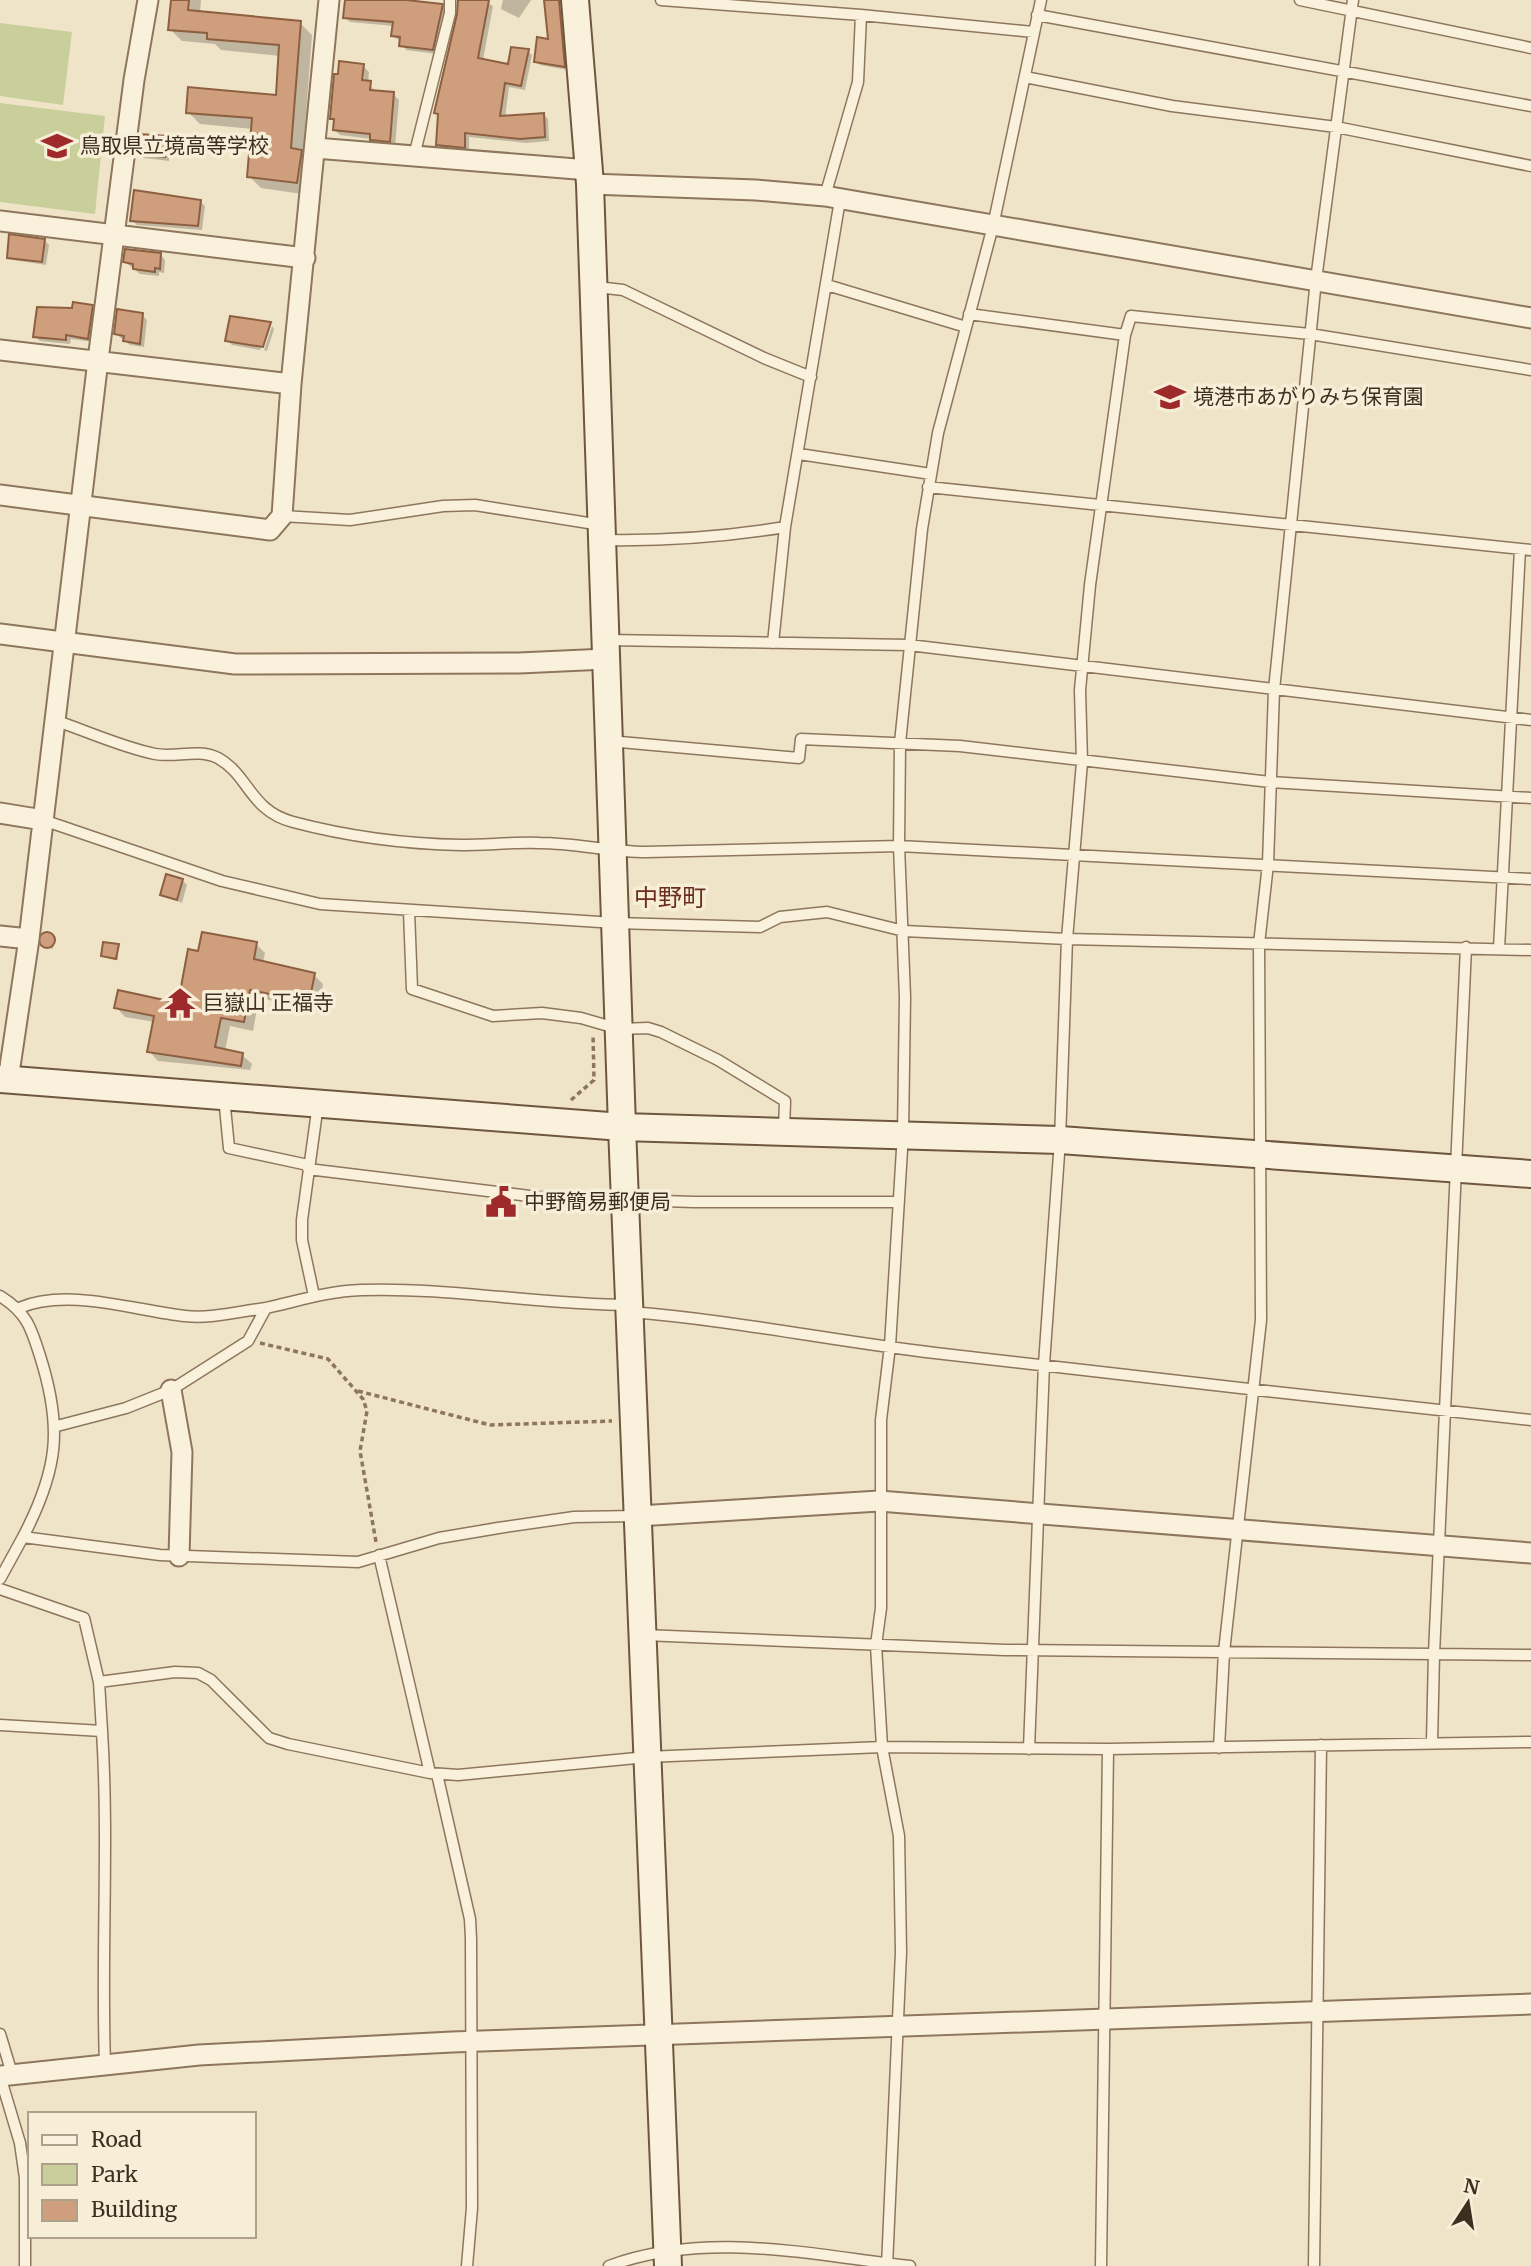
<svg xmlns="http://www.w3.org/2000/svg" width="1531" height="2266" font-family="Merriweather,'Noto Sans JP',serif">
	<style>
		.green { fill: #c9cf9b }
		.shadow { fill: #0003 }
		.building { fill: #cf9f7d; stroke: #8d5f41; stroke-width: 2 }
		.lines { fill: none; stroke-linecap: round; stroke-linejoin: round }
		.lane-casing { stroke: #8d765c; stroke-width: 13 }
		.street-casing { stroke: #8d765c; stroke-width: 23 }
		.secondary-casing { stroke: #6f573f; stroke-width: 30 }
		.path { stroke: #8d765c; stroke-width: 3.5; stroke-dasharray: 5 3.5; stroke-linecap: butt }
		.lane { stroke: #faf1dc; stroke-width: 10 }
		.street { stroke: #faf1dc; stroke-width: 19 }
		.secondary { stroke: #faf1dc; stroke-width: 26 }
		.labels { text-anchor: middle; stroke-width: 7; stroke-linejoin: round; paint-order: stroke }
		.poi-label { font-size: 21px; fill: #3d2e20; stroke: #f7eed8; text-anchor: start }
		.quarter-label { font-size: 24px; fill: #6b2e1e; stroke: #f7eed8 }
	</style>
	<rect width="100%" height="100%" fill="#f0e4c8"/>
	<path class="green" d="M0,23L72,32L63,105L0,96Z
		M0,103L105,116L95,214L0,202Z"/>
	<path class="shadow" d="M173,0H201L200,13L300,23L312,35L303,154L313,164L309,195L261,188L249,176L253,129L200,124L188,112L278,97L280,56L221,50L215,44L182,41L170,29Z
		M347,0H394L442,6L446,10L437,54L406,50L401,41L392,36L394,26L350,22L345,17Z
		M460,0H482L493,6L483,60L510,66L528,51L532,55L525,90L509,87L505,118L544,115L548,119L549,141L526,143L469,137V151L442,149L438,145L440,116L436,112Z
		M503,0H531L519,18L501,9Z
		M545,0H565L568,70L540,65L536,61L550,41Z
		M363,66L369,72L368,83L376,92L393,94L399,100L395,147L377,145L371,139L340,135L334,130L335,122L331,118Z
		M166,138L171,143L169,161L144,158L139,154Z
		M200,201L205,206L202,230L137,225L132,220Z
		M45,241L49,245L46,265L13,260L9,256Z
		M161,255L165,260L164,273L159,272V276L140,274L125,262Z
		M92,306L97,311L93,342L71,339L70,344L40,341L35,336L74,310Z
		M142,315L147,320L144,347L130,345L116,334Z
		M270,324L260,350L232,345L227,340Z
		M272,326L274,329L267,351L264,350Z
		M183,881L187,885L182,903L162,894Z
		M44,933L55,936L53,949L42,946Z
		M256,944L265,953L263,963L314,975L323,984L319,1006L298,1002V1006L259,998L253,1031L230,1026L225,1051L242,1055L252,1064L250,1070L158,1061L149,1051L155,1022L125,1017L116,1007L179,1005L199,953Z
		M118,946V960L102,956Z"/>
	<path class="building" d="M171,0H189L188,10L301,21L291,148L302,150L297,183L247,177L252,118L186,113L188,87L276,95L279,45L207,39V33L168,30Z
		M345,0H406L443,4L433,50L399,46L400,37L391,36L393,22L343,18Z
		M458,0H489L478,58L508,64L511,47L529,49L521,86L505,83L500,116L544,113L545,137L520,139L465,133V148L436,145L438,114L434,113L457,14Z
		M544,0H559L565,67L534,62L537,37L548,39Z
		M339,61L364,64L362,80L371,81L370,90L394,92L390,142L370,140V134L333,130L334,119H330L334,74H338Z
		M139,134L167,136L165,157L137,154Z
		M134,190L201,200L198,226L130,221Z
		M9,234L45,239L42,262L7,258Z
		M125,249L161,253L160,269L155,268V272L133,269V264L123,262Z
		M73,302L93,305L88,339L66,335V340L33,337L37,307L72,308Z
		M117,309L143,313L140,344L123,341L124,336L114,334Z
		M230,316L271,322L263,347L225,341Z
		M166,874L183,879L177,900L160,895Z
		M202,932L257,942L254,959L315,973L310,998L290,994L289,998L250,990L244,1022L221,1018L215,1047L243,1053L241,1066L147,1052L154,1016L114,1008L118,990L178,1003L188,949L198,951Z
		M39 940a8 8 0 1 1 16 0a8 8 0 1 1-16 0Z
		M103,942L119,944L116,959L101,956Z"/>
	<g class="lines">
		<defs>
			<path id="lane" d="M661,0L861,15L858,82L825,196
				M1300,0L1531,48
				M861,15L1033,32
				M1037,15L1531,106
				M1025,77L1172,106L1336,127L1531,166
				M414,156L450,13V0
				M827,285L966,327
				M597,287L623,290L764,358L811,377
				M969,314L1125,335L1090,585L1080,690L1082,762L1067,939L1060,1140L1044,1364L1029,1749
				M1125,335L1131,316L1310,334L1531,370
				M799,454L931,474
				M928,487L1531,550
				M282,516L350,520L443,506L475,505L601,525
				M785,527L840,200
				M605,540C666,541 724,537 785,527L773,643
				M606,640L909,645L1531,720
				M54,720C87,731 121,747 155,754C176,758 198,748 218,758C249,775 250,811 293,822C346,836 405,844 461,845C487,845 514,842 540,843C576,843 610,852 646,852L899,846L1531,879
				M609,741L799,758L801,739L960,746L1270,782L1531,798
				M43,820L222,881L320,904L615,923L760,927L780,917L827,912L904,931L1067,939L1531,950
				M409,911L412,989L493,1016L542,1013L581,1018L619,1029L648,1028L661,1032L718,1060L785,1101L784,1130
				M1499,949L1520,549
				M224,1097L229,1148L308,1165
				M308,1169L538,1197L694,1202H899
				M0,1296C26,1312 31,1327 40,1356C63,1428 58,1470 23,1537
				M314,1296L302,1240V1220L318,1104
				M19,1308C68,1287 136,1311 185,1316C211,1319 241,1311 266,1308
				M630,1312C733,1320 833,1341 935,1353C1134,1376 1332,1399 1531,1420
				M57,1426L126,1408L171,1390L248,1341L266,1308C298,1301 329,1291 361,1290C451,1287 539,1305 629,1305
				M379,1555L430,1773L458,1775L647,1757L882,1747L1108,1749L1531,1742
				M0,1579L23,1537L160,1555L358,1562L439,1538L498,1528L574,1517L638,1516
				M0,1589L84,1618L99,1682L175,1672L198,1673L211,1680L269,1738L288,1744L430,1773
				M644,1635L1005,1650L1434,1654L1466,947
				M0,1725L102,1731L99,1682
				M102,1731C109,1842 101,1953 105,2064
				M1432,1742L1434,1654L1531,1655
				M1219,1748L1224,1652L1261,1320L1259,944L1268,864L1274,690L1316,280L1353,0
				M437,1774L470,1919L471,1939L472,2208L467,2266
				M0,2034L13,2077
				M0,2076L20,2143L25,2178V2266
				M609,2266C706,2230 811,2255 910,2266
				M887,2266L901,1952L899,1836L882,1747L876,1645L881,1608V1420L890,1346L903,1133L905,997L899,846L900,743L922,529L938,433L993,226L1041,0
				M1101,2266L1108,1749
				M1314,2266L1321,1745"/>
			<path id="street" d="M315,148L589,170
				M590,184L756,190L825,196L1531,318
				M0,221L305,258
				M0,350L291,384
				M0,495L270,530L282,516L291,384L329,0
				M0,634L235,664L519,663L606,659
				M0,813L43,820
				M0,936L29,939
				M8,1080L29,939L98,360L134,80L148,0
				M171,1390L182,1452L179,1556
				M638,1516L879,1501L1531,1553
				M0,2076L199,2055L452,2042L1531,2004"/>
			<path id="secondary" d="M575,0L590,184L622,1127L668,2266
				M0,1079L622,1127L1060,1140L1531,1174"/>
		</defs>
		<use href="#lane" class="lane-casing"/>
		<use href="#street" class="street-casing"/>
		<use href="#secondary" class="secondary-casing"/>
		<path class="path" d="M571,1100L594,1080L593,1035
			M260,1343L328,1359L363,1399L367,1411L360,1451L376,1542
			M358,1391L490,1425L612,1421"/>
		<use href="#lane" class="lane"/>
		<use href="#street" class="street"/>
		<use href="#secondary" class="secondary"/>
	</g>
	<defs>
		<symbol id="school-bare" viewBox="-9 -9 18 18"><path d="M0-5L7-2L0 1L-7-2ZM-4 1L0 2.5L4 1V4Q0 6-4 4Z" fill="#9e2a2b" stroke="#f7eed8" stroke-width="2.5" paint-order="stroke"/></symbol>
		<symbol id="temple-bare" viewBox="-9 -9 18 18"><path d="M0-6L5-2H3V0L6.5 2.5H4V6H1.5V3h-3V6H-4V2.5H-6.5L-3 0V-2H-5Z" fill="#9e2a2b" stroke="#f7eed8" stroke-width="2.5" paint-order="stroke"/></symbol>
		<symbol id="civic-bare" viewBox="-9 -9 18 18"><path d="M-.6-6.5H3V-4.5H.6V-3L4-1V1h2V6H-6V1h2V-1L-.6-3ZM-1.2 2.5V6h2.4V2.5Z" fill="#9e2a2b" stroke="#f7eed8" stroke-width="2.5" paint-order="stroke"/></symbol>
	</defs>
	<g fill-rule="evenodd">
		<use href="#school-bare" x="35" y="124" width="44" height="44"/>
		<use href="#school-bare" x="1148" y="375" width="44" height="44"/>
		<use href="#temple-bare" x="158" y="981" width="44" height="44"/>
		<use href="#civic-bare" x="479" y="1180" width="44" height="44"/>
	</g>
	<g class="labels">
		<g class="poi-label">
			<text x="80" y="153">鳥取県立境高等学校</text>
			<text x="1193" y="404">境港市あがりみち保育園</text>
			<text x="203" y="1010">巨嶽山 正福寺</text>
			<text x="524" y="1209">中野簡易郵便局</text>
		</g>
		<g class="quarter-label">
			<text x="670" y="906">中野町</text>
		</g>
	</g>
	<rect x="28" y="2112" width="228" height="126" fill="#f7eed8" stroke="#ada18e" stroke-width="2"/>
	<rect x="42" y="2135" width="35" height="10" fill="#faf1dc" stroke="#ada18e" stroke-width="2"/>
	<text x="91" y="2147" font-size="21" fill="#3d2e20">Road</text>
	<rect x="42" y="2164" width="35" height="21" fill="#c9cf9b" stroke="#ada18e" stroke-width="2"/>
	<text x="91" y="2182" font-size="21" fill="#3d2e20">Park</text>
	<rect x="42" y="2200" width="35" height="21" fill="#cf9f7d" stroke="#ada18e" stroke-width="2"/>
	<text x="91" y="2217" font-size="21" fill="#3d2e20">Building</text>
	<g transform="translate(1468 2203) rotate(12)" stroke="#f7eed8" stroke-width="5" paint-order="stroke">
	<path d="M0-5L12 26L0 18L-12 26Z" fill="#3d2e20"/>
	<text y="-10" font-size="19" font-weight="bold" text-anchor="middle" fill="#3d2e20">N</text>
	</g>
</svg>
